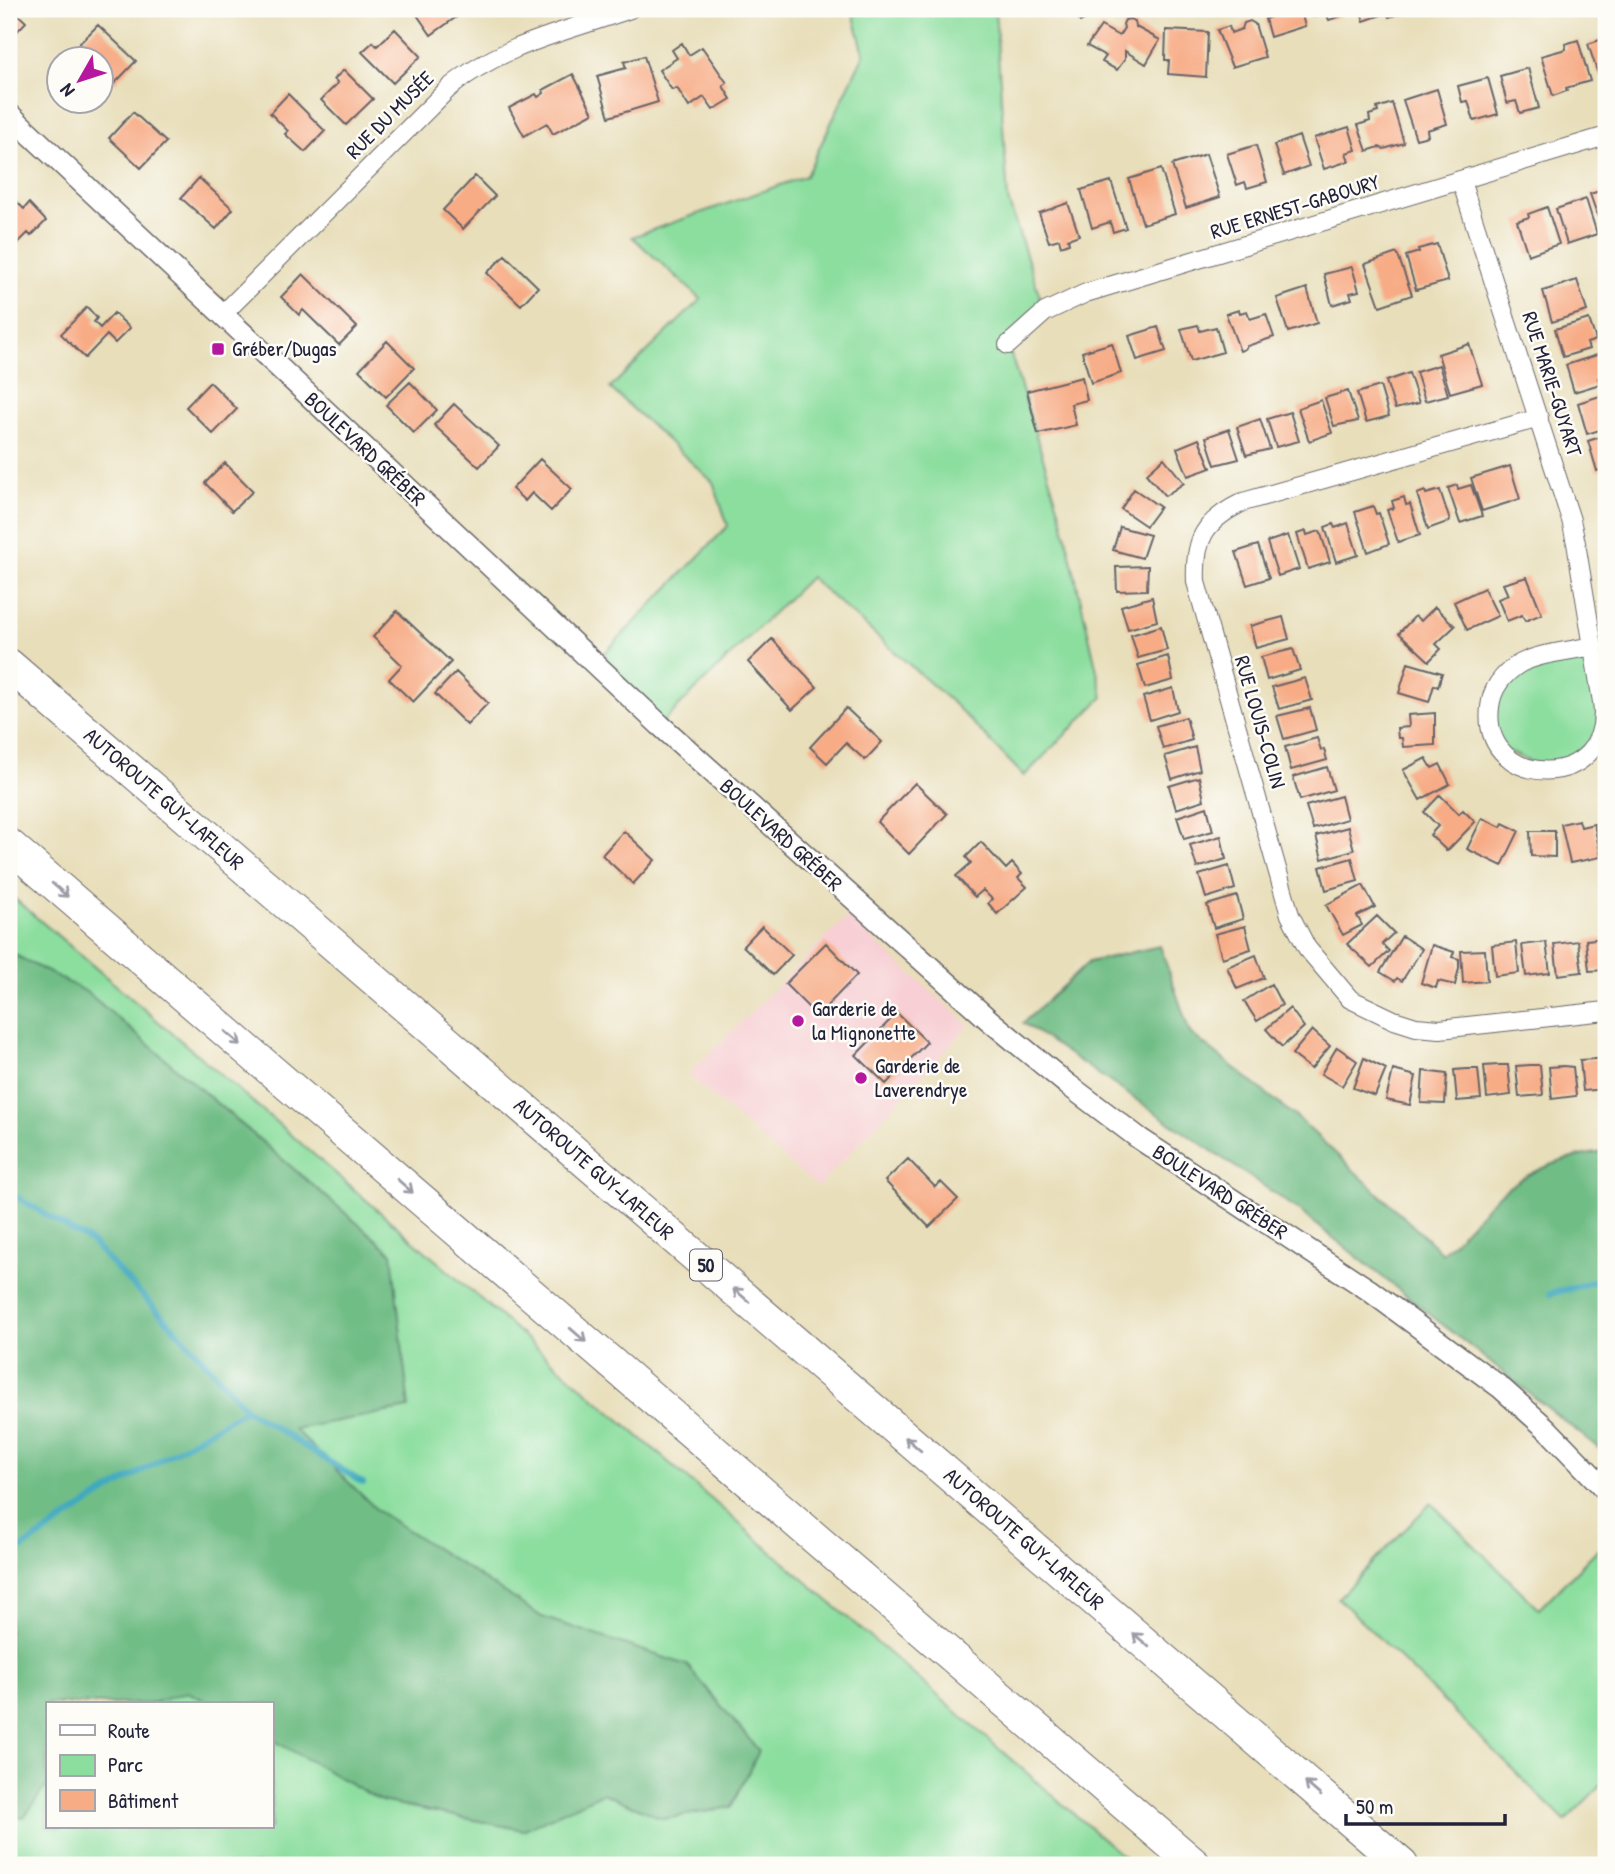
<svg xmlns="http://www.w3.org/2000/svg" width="1615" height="1874" font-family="'Patrick Hand',sans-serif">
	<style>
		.built { fill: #f7cfd4 }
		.green { fill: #8cde9f; stroke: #57806d; stroke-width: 2; fill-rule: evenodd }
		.forest { fill: #71bd86; stroke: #4a7060; stroke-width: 2 }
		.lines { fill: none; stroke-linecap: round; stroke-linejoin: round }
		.stream { stroke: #3fa9bf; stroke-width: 6 }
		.building { fill: #f7ac86 }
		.minor-casing { stroke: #676467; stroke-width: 20 }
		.tertiary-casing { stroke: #676467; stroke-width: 24 }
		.motorway-casing { stroke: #676467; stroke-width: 34 }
		.minor { stroke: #fff; stroke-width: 18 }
		.tertiary { stroke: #fff; stroke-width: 21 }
		.motorway { stroke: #fff; stroke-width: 32 }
		.oneway { stroke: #9c9ca7 }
		.poi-dot { fill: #b5179e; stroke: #fdfcf7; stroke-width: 2.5 }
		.labels { text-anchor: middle; stroke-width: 5; stroke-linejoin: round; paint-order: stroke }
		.shield { fill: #fdfcf7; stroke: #646373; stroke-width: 2 }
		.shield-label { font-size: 19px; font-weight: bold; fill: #22223b }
		.street-label { font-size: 21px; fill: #22223b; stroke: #fdfcf7 }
		.poi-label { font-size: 21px; fill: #22223b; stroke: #fdfcf7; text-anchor: start }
	</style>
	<rect width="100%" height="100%" fill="#fdfcf7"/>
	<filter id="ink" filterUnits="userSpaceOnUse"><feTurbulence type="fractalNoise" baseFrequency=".0143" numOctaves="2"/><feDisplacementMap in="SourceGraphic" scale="14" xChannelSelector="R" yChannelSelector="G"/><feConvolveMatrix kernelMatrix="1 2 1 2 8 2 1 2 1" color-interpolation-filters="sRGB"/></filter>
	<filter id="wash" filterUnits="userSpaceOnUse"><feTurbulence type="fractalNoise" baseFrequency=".00686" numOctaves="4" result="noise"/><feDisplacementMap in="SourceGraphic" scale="28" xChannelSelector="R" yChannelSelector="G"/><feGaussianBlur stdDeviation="1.57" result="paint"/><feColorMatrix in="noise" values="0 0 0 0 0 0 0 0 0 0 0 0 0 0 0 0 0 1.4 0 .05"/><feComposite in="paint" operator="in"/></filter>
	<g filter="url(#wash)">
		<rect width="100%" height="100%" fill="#e8deba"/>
		<path class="built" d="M847,917L969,1025L818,1187L688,1075Z"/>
		<path class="green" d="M852,9H995L1008,200L1045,312L1008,345L1062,519L1103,697L1024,776L955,705L810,577L660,725L594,664L728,526L713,482L610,388L701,299L632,237L806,176L864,54Z
			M1593,646L1600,734L1551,772L1499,747L1491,699L1503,677Z
			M9,894L282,1127L1133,1865H9ZM47,1704H271V1827H47Z
			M1431,1503L1539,1609L1597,1550L1606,1558V1780L1565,1821L1338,1598Z"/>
		<path class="forest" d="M1160,946L1190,1033L1301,1121L1442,1253C1462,1235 1479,1212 1500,1194C1529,1170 1569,1155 1606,1152V1454L1293,1206L1023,1023L1089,962Z
			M9,952L87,992L392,1253L409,1408L294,1429L378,1511L542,1617L687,1665L759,1751L731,1807L664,1819L603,1793L523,1830L381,1801L271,1739V1704H211L188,1692L148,1704H47V1785L24,1817L9,1818Z"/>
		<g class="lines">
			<path class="stream" d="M9,1194L20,1199L91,1242L191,1346L246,1409L363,1483
				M1550,1294L1606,1278
				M9,1557L95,1499L246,1409"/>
		</g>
		<g id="blocks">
			<path class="building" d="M9,9H12L26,22L9,40Z
				M413,9H459L462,13L431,35Z
				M1073,9H1105L1080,22Z
				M1274,9H1300L1305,26L1270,37L1265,19L1276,15Z
				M1310,9H1353L1354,12L1329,20L1326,13L1313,17Z
				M1360,9H1401L1403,13L1389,17L1387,13L1364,21Z
				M1130,19L1135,22L1136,27L1160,40L1146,64L1125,51V59L1117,70L1102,62L1106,56L1087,46L1101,26L1119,36L1124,28L1123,24L1125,20Z
				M1250,21L1255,24L1265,57L1232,67L1217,30L1229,26L1231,33L1242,29L1244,23Z
				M98,25L136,61L115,83L102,71V60H95L79,44Z
				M395,29L421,56L393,83L362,52L373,42L377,46Z
				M1166,30L1208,32L1206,77L1168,74L1169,60H1165Z
				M1606,38V71L1598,74L1588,44Z
				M1578,40L1590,81L1566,88L1567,91L1553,96L1541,56L1566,49L1565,44Z
				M682,43L689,55L702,47L727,83L723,86L731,99L713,110L704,97L689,107L677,88L672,90L659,70L677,58L672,50Z
				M644,56L658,102L609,117L597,76L626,68L624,62Z
				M1528,68L1539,108L1520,113L1516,101L1507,103L1500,76Z
				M344,70L373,99L346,125L321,100L338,83L334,79Z
				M573,74L593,113L553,134L547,123L524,136L509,108L536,94L538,97L544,93L543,90Z
				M1488,78L1498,114L1474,121L1468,101L1462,102L1458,86Z
				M1437,89L1447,124L1427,130L1428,136L1416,139L1403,100Z
				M288,94L325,131L305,152L285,134L288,131L270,113Z
				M1392,103L1404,143L1384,149L1379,147L1367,151L1358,125L1370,121L1369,115L1378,112L1377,108Z
				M133,112L166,142L141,168L109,138Z
				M1349,127L1356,150L1346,153L1349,161L1324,169L1314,138Z
				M1299,136L1309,166L1284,175L1274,145Z
				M1256,145L1267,182L1247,188L1245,182L1237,185L1227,154Z
				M1206,154L1220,197L1186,208L1172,165Z
				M1161,169L1175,214L1143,224L1129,179Z
				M475,176L495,196L463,229L443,210Z
				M199,178L233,209L216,229L181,198Z
				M1111,181L1126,228L1113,232L1110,222L1092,228L1081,190Z
				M1606,189V215L1598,217L1590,194Z
				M9,194L24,209L29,203L46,221L31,236L28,233L15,246L9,240Z
				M1586,199L1597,234L1567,244L1556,209Z
				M1068,203L1079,235L1068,239L1069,243L1061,246L1059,239L1049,242L1039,213Z
				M1547,207L1559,244L1528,255L1517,221L1529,217L1528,214Z
				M1437,244L1448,281L1416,290L1406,256L1419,252L1418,249Z
				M1397,253L1412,295L1380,306L1365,264Z
				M505,255L538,287L521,305L487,273Z
				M1352,267L1359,291L1350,293L1352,299L1332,305L1324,274Z
				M303,274L357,327L339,345L303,310L299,315L281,297Z
				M1577,280L1587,311L1552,322L1543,291Z
				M1307,288L1317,323L1288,332L1277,298Z
				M87,307L97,318L94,322L100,328L114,313L130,328L115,343L107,335L85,358L61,334Z
				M1239,310L1240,313L1247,311L1250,319L1266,314L1274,337L1247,346L1245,349L1240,351L1226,314Z
				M1589,319L1596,340L1587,343L1589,349L1563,357L1555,329Z
				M1198,325L1200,331L1216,327L1223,352L1191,361L1181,329Z
				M1158,327L1166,351L1137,360L1129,336Z
				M387,341L414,368L386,397L359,370Z
				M1112,343L1121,373L1091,383L1082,352Z
				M1469,344L1482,384L1450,393L1438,354Z
				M1600,354L1606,376L1598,378L1600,384L1574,392L1566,365Z
				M1439,365L1448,395L1425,401L1416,372Z
				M1409,373L1419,403L1395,409L1386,381Z
				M1082,377L1087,400L1071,404L1076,425L1038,434L1027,391Z
				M210,382L237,409L213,434L186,407Z
				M410,382L437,410L414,433L386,405Z
				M1380,386L1389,416L1366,422L1357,393Z
				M1348,391L1358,421L1334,426L1325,398Z
				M1606,394V428L1587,434L1578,403Z
				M1321,400L1332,433L1309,441L1298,408Z
				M454,404L499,446L479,467L434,425Z
				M1290,412L1299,441L1276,447L1267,419Z
				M1260,419L1270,449L1246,455L1237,427Z
				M1229,429L1239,459L1215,465L1206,437Z
				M1606,435V468L1597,471L1588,441Z
				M1199,439L1211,468L1188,476L1177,448Z
				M1164,458L1184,483L1165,496L1146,474Z
				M540,459L572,489L551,511L532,493L525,501L512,489Z
				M225,463L253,491L232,511L205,483Z
				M1510,466L1520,499L1482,511L1471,478Z
				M1457,485L1458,489L1471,485L1482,516L1460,523L1448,488Z
				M1134,489L1160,507L1146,526L1121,509Z
				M1440,490L1450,521L1428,529L1417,494L1425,491L1426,494Z
				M1404,497L1406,505L1410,504L1420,535L1398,542L1387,510L1394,508L1392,501Z
				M1373,506L1376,514L1379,513L1389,544L1368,552L1355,512Z
				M1348,523L1358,555L1336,562L1325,527L1333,524L1335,528Z
				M1120,527L1150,535L1142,558L1113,550Z
				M1306,531L1307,535L1320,531L1330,562L1308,569L1297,534Z
				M1288,535L1299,569L1278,576L1267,542Z
				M1258,545L1269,578L1247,585L1236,552Z
				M1148,566L1147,590L1117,591L1116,567Z
				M1527,577L1542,614L1525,621L1522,615L1507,621L1498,599L1508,595L1503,584Z
				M1484,588L1498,616L1467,630L1454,602Z
				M1152,597L1157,621L1128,629L1121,606Z
				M1435,607L1455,626L1436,644L1441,649L1429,661L1399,633L1415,616L1421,621Z
				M397,611L451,662L413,702L389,679L402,665L373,637Z
				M1283,617L1289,639L1256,648L1250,626Z
				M1161,626L1167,650L1138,658L1131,635Z
				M772,639L817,687L792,710L748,662Z
				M1293,649L1300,670L1267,680L1261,657Z
				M1168,656L1173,680L1145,688L1138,665Z
				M1408,663L1442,673L1438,687L1434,685L1429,702L1399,693Z
				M456,672L488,703L467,725L435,694Z
				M1305,678L1312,700L1279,709L1272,687Z
				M1173,688L1178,711L1150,720L1143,697Z
				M846,708L882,742L865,760L846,743L827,763L810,747Z
				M1310,708L1316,730L1284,739L1277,716Z
				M1435,713V745L1403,747L1402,738H1398L1397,728L1409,727L1408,715Z
				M1186,717L1192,740L1163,749L1156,726Z
				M1317,738L1321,750L1324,749L1327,760L1291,770L1285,747Z
				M1195,747L1200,770L1172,779L1165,756Z
				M1426,758L1432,768L1440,764L1450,784L1420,800L1403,770Z
				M1327,767L1334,790L1300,800L1293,777Z
				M1199,777L1204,800L1176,809L1169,786Z
				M915,783L947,814L909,854L877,822Z
				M1440,795L1459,814L1463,810L1475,822L1447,851L1430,835L1438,826L1424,812Z
				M1341,796L1347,819L1313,829L1306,806Z
				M1207,807L1213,831L1184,839L1177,817Z
				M1482,818L1501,827L1503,823L1519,831L1502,866L1467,849Z
				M1579,820L1581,827L1594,824L1601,857L1570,863L1561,824Z
				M1348,827L1354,850L1322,859L1316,836Z
				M624,831L655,860L633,884L602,855Z
				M1530,831H1555V857L1531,856Z
				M1221,836L1226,859L1197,868L1190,845Z
				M981,842L1006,869L1012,863L1022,874L1018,878L1027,887L997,914L988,903L992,899L983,890L975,897L956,876L971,863L966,857Z
				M1352,858L1358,881L1326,890L1320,867Z
				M1229,866L1235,889L1206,898L1199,875Z
				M1363,885L1375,907L1357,916L1362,925L1343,935L1326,905Z
				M1237,896L1243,919L1214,928L1207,905Z
				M1377,916L1394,933L1382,944L1389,951L1372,967L1347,944Z
				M762,926L792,955L773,975L743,946Z
				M1245,926L1251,949L1222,958L1215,934Z
				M1402,936L1422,949L1402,981L1397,978L1395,981L1380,972Z
				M1606,938V970L1589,971L1586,940Z
				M1578,941L1582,972L1558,975L1554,944Z
				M1516,942L1519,973L1495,976L1492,945Z
				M1546,942L1550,973L1526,976L1522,945Z
				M826,943L857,975L817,1016L785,984Z
				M1432,945L1454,952L1452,957L1459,959V968L1455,985L1438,981L1436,988L1421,983Z
				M1485,950L1487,981L1463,983L1461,951Z
				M1256,955L1264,978L1237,989L1227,967Z
				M1271,984L1282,1005L1257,1021L1244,1001Z
				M1290,1008L1304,1027L1282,1047L1266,1029Z
				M897,1013L927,1042L886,1084L856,1055Z
				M1312,1030L1330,1046L1311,1069L1292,1054Z
				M1337,1047L1357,1061L1342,1086L1321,1074Z
				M1364,1058L1386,1069L1375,1096L1353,1088Z
				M1594,1059H1604L1606,1089L1583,1091L1580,1060Z
				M1499,1065H1508L1511,1095L1487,1098L1484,1066Z
				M1530,1065H1540L1543,1095L1519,1097L1516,1066Z
				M1563,1066L1573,1067L1576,1096L1552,1099L1549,1067Z
				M1468,1069H1478L1481,1099L1457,1101L1454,1070Z
				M1393,1070L1416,1076L1410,1105L1386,1100Z
				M1423,1071L1447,1074L1445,1104L1421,1103Z
				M908,1159L935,1187L941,1182L958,1199L929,1227L885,1181Z"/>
		</g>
	</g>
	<g filter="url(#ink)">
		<use href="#blocks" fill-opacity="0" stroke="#676467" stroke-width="2"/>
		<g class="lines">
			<defs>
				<path id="minor" d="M1461,181L1571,520L1576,543L1602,702C1615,793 1480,792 1490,707C1492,688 1503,674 1519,664C1540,653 1570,651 1593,646
					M222,315L449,88C500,45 568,31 630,9
					M1008,345L1045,312L1086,293L1606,136
					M1539,418L1243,502C1204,521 1194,539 1196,582L1290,915L1307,948L1350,999L1394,1020L1416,1027L1440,1029L1606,1011"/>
				<path id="tertiary" d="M9,114L660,725L989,1020L1067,1084L1140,1139L1369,1290L1500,1387L1546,1428L1606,1490"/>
				<path id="motorway" d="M9,665L1402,1865
					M9,845L1195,1865"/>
			</defs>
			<use href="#minor" class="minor-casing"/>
			<use href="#tertiary" class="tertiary-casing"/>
			<use href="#motorway" class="motorway-casing"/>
			<use href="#minor" class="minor"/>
			<use href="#tertiary" class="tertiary"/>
			<use href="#motorway" class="motorway"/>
		</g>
		<defs><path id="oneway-shaft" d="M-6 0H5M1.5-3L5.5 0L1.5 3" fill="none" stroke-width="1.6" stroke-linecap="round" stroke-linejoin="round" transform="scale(1.75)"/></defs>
		<g class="oneway">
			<use href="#oneway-shaft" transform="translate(60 890) rotate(41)"/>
			<use href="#oneway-shaft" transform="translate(233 1038) rotate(41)"/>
			<use href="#oneway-shaft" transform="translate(405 1186) rotate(41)"/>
			<use href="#oneway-shaft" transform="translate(741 1295) rotate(-139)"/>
			<use href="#oneway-shaft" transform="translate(578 1335) rotate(41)"/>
			<use href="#oneway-shaft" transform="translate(913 1444) rotate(-139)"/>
			<use href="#oneway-shaft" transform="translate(1141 1640) rotate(-139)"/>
			<use href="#oneway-shaft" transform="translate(1313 1789) rotate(-139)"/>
		</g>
	</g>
	<g class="poi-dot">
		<rect x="211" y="342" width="14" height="14" rx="3.5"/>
		<circle cx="798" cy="1021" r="7"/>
		<circle cx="861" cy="1078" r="7"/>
	</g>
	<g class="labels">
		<rect class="shield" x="690" y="1249.5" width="32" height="31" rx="5"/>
		<g class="shield-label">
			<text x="706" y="1272">50</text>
		</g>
		<g class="street-label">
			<text transform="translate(390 115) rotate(-45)" y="7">RUE DU MUSÉE</text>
			<text transform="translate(1295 207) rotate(-17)" y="7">RUE ERNEST-GABOURY</text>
			<text transform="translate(1552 384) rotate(72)" y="7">RUE MARIE-GUYART</text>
			<text transform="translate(365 449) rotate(43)" y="7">BOULEVARD GRÉBER</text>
			<text transform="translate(1260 722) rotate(74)" y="7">RUE LOUIS-COLIN</text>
			<text transform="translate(164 799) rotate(41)" y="7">AUTOROUTE GUY-LAFLEUR</text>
			<text transform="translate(781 835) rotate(42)" y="7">BOULEVARD GRÉBER</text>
			<text transform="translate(594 1169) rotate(41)" y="7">AUTOROUTE GUY-LAFLEUR</text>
			<text transform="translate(1220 1192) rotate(33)" y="7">BOULEVARD GRÉBER</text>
			<text transform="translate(1024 1539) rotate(41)" y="7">AUTOROUTE GUY-LAFLEUR</text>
		</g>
		<g class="poi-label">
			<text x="232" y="356">Gréber/Dugas</text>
			<text x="812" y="1016">Garderie de<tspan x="812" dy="24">la Mignonette</tspan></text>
			<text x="875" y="1073">Garderie de<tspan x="875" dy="24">Laverendrye</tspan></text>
		</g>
	</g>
	<rect width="1615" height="1874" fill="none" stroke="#fdfcf7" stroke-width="35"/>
	<rect x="46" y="1702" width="228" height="126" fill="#fdfcf7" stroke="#a5a5ac" stroke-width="2"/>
	<rect x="60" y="1725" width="35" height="10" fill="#ffffff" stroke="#a5a5ac" stroke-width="2"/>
	<text x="108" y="1738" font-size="21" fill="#22223b">Route</text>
	<rect x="60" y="1755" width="35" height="21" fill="#8cde9f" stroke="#a5a5ac" stroke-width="2"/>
	<text x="108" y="1772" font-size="21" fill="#22223b">Parc</text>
	<rect x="60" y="1790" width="35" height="21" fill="#f7ac86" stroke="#a5a5ac" stroke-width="2"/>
	<text x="108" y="1808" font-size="21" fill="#22223b">Bâtiment</text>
	<g transform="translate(80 80) rotate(231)"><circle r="33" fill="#fdfcf7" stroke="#a5a5ac" stroke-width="2"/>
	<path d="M0-5L12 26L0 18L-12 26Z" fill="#b5179e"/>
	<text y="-10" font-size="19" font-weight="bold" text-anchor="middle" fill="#22223b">N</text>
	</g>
	<path d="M1346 1814v10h159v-10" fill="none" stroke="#22223b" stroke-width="3.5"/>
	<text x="1356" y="1814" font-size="21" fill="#22223b" stroke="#fdfcf7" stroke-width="5" paint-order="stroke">50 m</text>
</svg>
